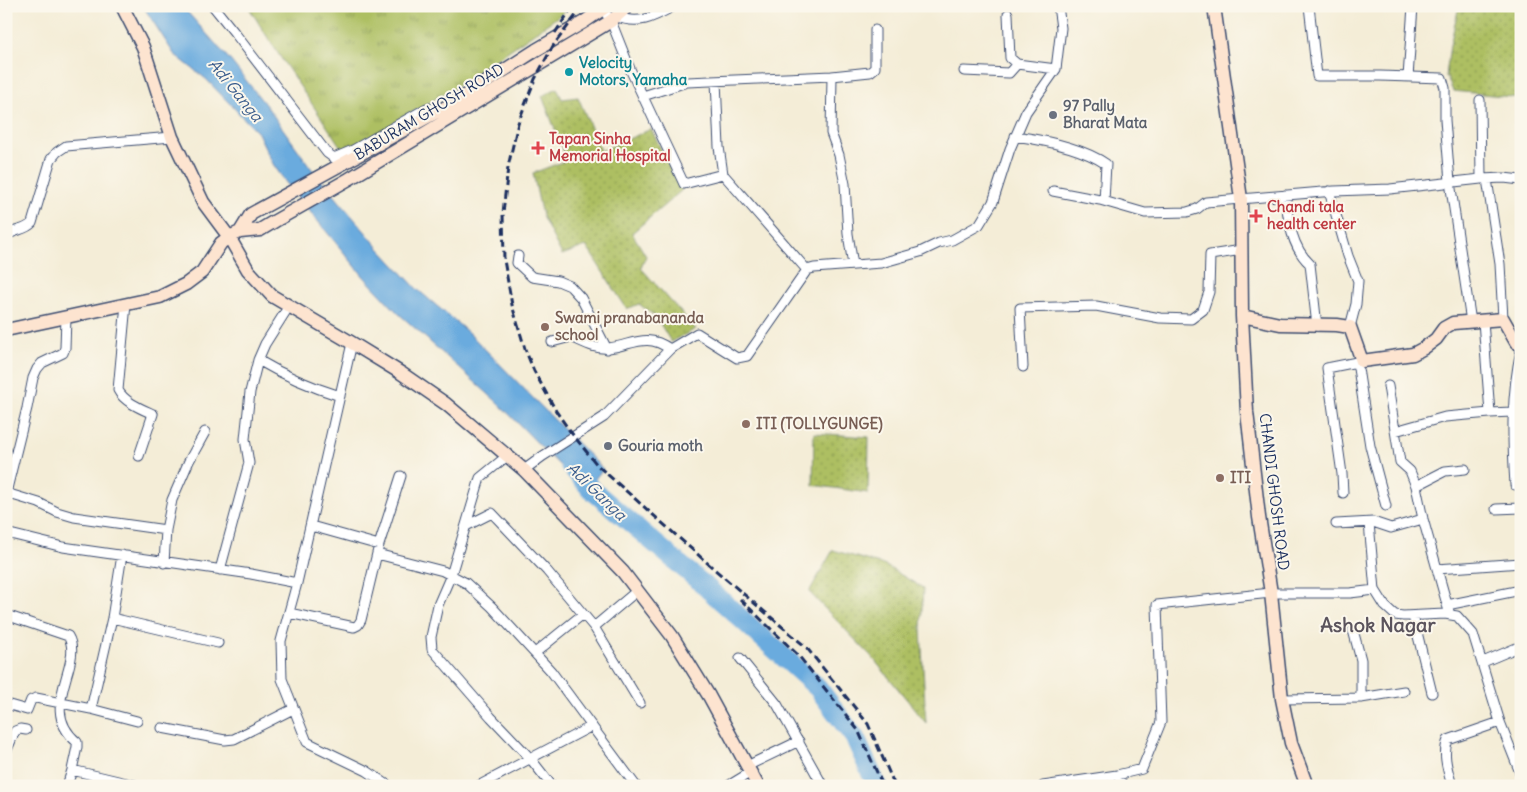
<svg xmlns="http://www.w3.org/2000/svg" width="1527" height="792" font-family="Delius,sans-serif">
	<style>
		.grass { fill: url(#grass-tufts); stroke: #647760 }
		.park { fill: url(#park-dots); stroke: #647760 }
		.water { fill: #6aabde; stroke: #426d9e }
		.lines { fill: none; stroke-linecap: round; stroke-linejoin: round }
		.river { stroke: #6aabde; stroke-width: 20 }
		.street-casing { stroke: #3c4c70; stroke-width: 11 }
		.secondary-casing { stroke: #3c4c70; stroke-width: 15 }
		.street { stroke: #fff; stroke-width: 9 }
		.secondary { stroke: #fde4d0; stroke-width: 12 }
		.rail { stroke: #1b2f5e; stroke-width: 3; stroke-dasharray: 8 4; stroke-linecap: butt }
		.culture-dot { fill: #0f9aa8; stroke: #fbf7ec; stroke-width: 2 }
		.worship-dot { fill: #6b7280; stroke: #fbf7ec; stroke-width: 2 }
		.health-dot { fill: #e0444e; stroke: #fbf7ec; stroke-width: 2 }
		.education-dot { fill: #8d6e63; stroke: #fbf7ec; stroke-width: 2 }
		.labels { text-anchor: middle; stroke-width: 4; stroke-linejoin: round; paint-order: stroke }
		.culture-label { font-size: 15px; font-weight: bold; fill: #0d838f; stroke: #fbf7ec; text-anchor: start }
		.worship-label { font-size: 15px; font-weight: bold; fill: #5b616d; stroke: #fbf7ec; text-anchor: start }
		.street-label { font-size: 15px; fill: #1b2f5e; stroke: #fbf7ec }
		.health-label { font-size: 15px; font-weight: bold; fill: #be3a42; stroke: #fbf7ec; text-anchor: start }
		.education-label { font-size: 15px; font-weight: bold; fill: #785e54; stroke: #fbf7ec; text-anchor: start }
		.water-label { font-size: 16px; font-style: italic; fill: #375a8b; stroke: #fbf7ec }
		.district-label { font-size: 20px; font-weight: bold; fill: #5b545d; stroke: #fbf7ec }
	</style>
	<defs>
		<pattern id="grass-tufts" width="24" height="20" patternUnits="userSpaceOnUse" patternTransform="scale(1.25)"><rect width="24" height="20" fill="#adbf62"/><path d="M3 7l-1-3M5 7V3M7 7l1-3M15 17l-1-3M17 17v-4M19 17l1-3" fill="none" stroke="#8c9c54"/></pattern>
		<pattern id="park-dots" width="8" height="8" patternUnits="userSpaceOnUse" patternTransform="scale(1.25)"><rect width="8" height="8" fill="#adbf62"/><path d="M2 2h.1M6 6h.1" fill="none" stroke="#8c9c54" stroke-width="1.8" stroke-linecap="round"/></pattern>
	</defs>
	<rect width="100%" height="100%" fill="#fbf7ec"/>
	<filter id="ink" filterUnits="userSpaceOnUse"><feTurbulence type="fractalNoise" baseFrequency=".02" numOctaves="2"/><feDisplacementMap in="SourceGraphic" scale="10" xChannelSelector="R" yChannelSelector="G"/><feConvolveMatrix kernelMatrix="1 2 1 2 8 2 1 2 1" color-interpolation-filters="sRGB"/></filter>
	<filter id="wash" filterUnits="userSpaceOnUse"><feTurbulence type="fractalNoise" baseFrequency=".0096" numOctaves="4" result="noise"/><feDisplacementMap in="SourceGraphic" scale="20" xChannelSelector="R" yChannelSelector="G"/><feGaussianBlur stdDeviation="1.12" result="paint"/><feColorMatrix in="noise" values="0 0 0 0 0 0 0 0 0 0 0 0 0 0 0 0 0 1.4 0 .05"/><feComposite in="paint" operator="in"/></filter>
	<g filter="url(#wash)">
		<rect width="100%" height="100%" fill="#f4edd7"/>
		<path class="grass" d="M248,6H567L563,13L461,84L344,152C312,103 278,56 248,6Z"/>
		<path class="park" d="M1459,6H1521V98L1453,91L1446,76L1450,45Z
			M557,88L562,99L578,97L601,151L651,129L682,190L632,233L646,256L641,268L696,329L671,342L656,317L639,304L627,309L586,246L562,255L542,216L533,173L567,160L542,96Z
			M814,433L869,437L868,493L813,485Z
			M833,550L886,566L923,588L921,629L926,723L871,656L809,592Z"/>
		<path class="water" d="M143,6H182L230,60L268,108L311,168L379,248L417,289L470,334L603,469L585,491L496,401L398,313L365,278L287,184L273,164L258,133L206,79L174,54Z"/>
		<g class="lines">
			<path class="river" d="M570,465L591,489L705,586L818,688L855,738L877,786"/>
		</g>
	</g>
	<g filter="url(#ink)">
		<g class="lines">
			<defs>
				<path id="street" d="M213,6L234,32L327,153L334,158L353,150L427,108L441,110
					M1309,6L1317,76H1380L1442,78L1445,88V120L1450,182L1471,322
					M603,9L611,21L630,69L684,184L723,174L807,270
					M1008,14L1010,58L1017,64
					M615,16C639,26 654,17 674,6
					M964,71L1009,73L1017,64L1056,69
					M832,76L870,72L875,68V30
					M1408,77L1413,6
					M716,81L719,147L723,174
					M643,96L687,82L832,76L831,133L839,155L845,184L848,234L853,265
					M1480,100L1481,179
					M1015,136C1043,140 1083,148 1106,164L1104,201
					M1487,179L1500,264L1503,319
					M1053,191L1100,200L1145,213L1187,212L1197,209L1206,202L1334,191L1390,189L1481,179L1504,178L1521,180
					M1329,191L1348,256L1358,281L1356,304L1350,327
					M1285,195C1288,218 1291,247 1310,264L1317,326
					M6,236C14,229 25,231 32,223L51,159L57,152L66,146L172,137
					M518,256L517,263L532,277L558,281L570,286L581,298L607,349
					M126,304L118,390C124,402 142,409 153,414L139,456
					M1483,321L1490,413
					M552,342L571,337C583,342 596,350 609,348C633,345 646,332 670,349
					M1521,350C1511,396 1512,438 1515,485H1521
					M258,360C285,376 311,387 340,396
					M1357,362L1370,446L1386,506
					M1023,367L1020,308L1096,306L1160,318L1191,319L1203,310L1209,292L1210,255L1242,250
					M1388,386L1400,462L1410,471L1416,486L1445,471L1465,469
					M1395,431L1445,417L1490,413L1512,412
					M507,456L480,478L451,575L438,605L431,637L432,649L491,717L530,758L552,786
					M524,470L543,456L604,417L670,349L697,333L737,358L747,356L807,270L814,268L881,263L920,252L939,243L952,240L979,225L993,202L1010,149L1026,112L1056,69L1061,28L1058,6
					M1416,486L1423,519L1450,615
					M6,493L39,503L57,512L74,517L166,530L164,563
					M6,493L27,408L33,378L37,369L42,363L63,353L65,348L66,317
					M1343,493L1342,474L1327,368L1362,361
					M1496,509L1521,508
					M1369,523L1375,590L1385,606L1395,615L1403,616L1445,614L1457,616L1473,634L1500,722L1521,775
					M1336,524L1373,522L1391,528L1423,519
					M311,526L379,545
					M466,526L492,513L547,571L594,627L640,703
					M166,530L172,500L189,461L205,432
					M6,533L63,547L251,574L297,583L281,641L282,679L307,742L367,771L389,786
					M377,554L443,571L466,583L492,607L551,671L636,786
					M1437,569L1521,563
					M220,570L249,463L245,439L250,392L258,360L265,344L289,306
					M297,583L352,343
					M1447,605L1521,590
					M289,613L354,627L358,625L361,620L379,545L401,476
					M6,615L68,636C85,664 36,708 77,742V747L72,770
					M1413,616L1432,693
					M112,618L218,643
					M594,627L638,590
					M1353,630L1361,660V698
					M535,653L583,614
					M740,658L777,704L823,786
					M1483,662L1521,646
					M1282,699L1361,698L1404,691
					M6,704L27,710L31,700L36,698L91,709L112,618L122,555
					M91,709L137,721
					M162,728L225,740L234,739L293,709
					M6,752L15,731L20,729L26,730
					M747,766L799,741
					M1117,775L1123,786
					M67,786L72,770L139,786
					M478,786L592,726
					M728,786L751,772
					M1043,786L1117,775L1142,769L1161,722L1157,605L1271,593H1350L1375,590
					M1452,786C1448,771 1442,754 1448,740L1500,722"/>
				<path id="secondary" d="M122,6L143,47L172,137L203,202L229,237L248,270L272,296L352,343L401,373L446,404L524,470L623,572L672,636L709,696L758,786
					M1214,6L1241,199L1242,316L1247,412L1259,517L1271,593L1282,699L1291,743L1307,786
					M240,232L251,214L455,102L536,50L584,22L607,6
					M1242,316L1280,324L1337,325L1350,327L1362,361L1413,354L1424,348L1436,339L1444,328L1453,323L1503,319L1516,342L1521,345
					M6,330L160,297L186,284L202,272L221,243L229,237L240,232L260,230L275,221L349,179L611,21L628,6"/>
			</defs>
			<use href="#street" class="street-casing"/>
			<use href="#secondary" class="secondary-casing"/>
			<use href="#street" class="street"/>
			<use href="#secondary" class="secondary"/>
			<path class="rail" d="M583,6L553,46L535,79L518,123L508,167L503,213L504,260L512,305L525,349L534,371L556,411L569,430L598,466L713,568L806,647L868,724L895,786
				M555,33L573,6
				M740,599L798,655L858,730L883,786"/>
		</g>
	</g>
	<circle class="culture-dot" cx="569" cy="72" r="5"/>
	<g class="worship-dot">
		<circle cx="1053" cy="115" r="5"/>
		<circle cx="608" cy="446" r="5"/>
	</g>
	<g class="health-dot">
		<path d="M535.5 140.5h5v5h5v5h-5v5h-5v-5h-5v-5h5z"/>
		<path d="M1253.5 208.5h5v5h5v5h-5v5h-5v-5h-5v-5h5z"/>
	</g>
	<g class="education-dot">
		<circle cx="545" cy="327" r="5"/>
		<circle cx="746" cy="424" r="5"/>
		<circle cx="1220" cy="478" r="5"/>
	</g>
	<g class="labels">
		<g class="culture-label">
			<text x="579" y="68">Velocity<tspan x="579" dy="17">Motors, Yamaha</tspan></text>
		</g>
		<g class="worship-label">
			<text x="1063" y="111">97 Pally<tspan x="1063" dy="17">Bharat Mata</tspan></text>
			<text x="618" y="451">Gouria moth</text>
		</g>
		<g class="street-label">
			<text transform="translate(429 112) rotate(-31)" y="5">BABURAM GHOSH ROAD</text>
			<text transform="translate(1274 492) rotate(83)" y="5">CHANDI GHOSH ROAD</text>
		</g>
		<g class="health-label">
			<text x="549" y="144">Tapan Sinha<tspan x="549" dy="17">Memorial Hospital</tspan></text>
			<text x="1267" y="212">Chandi tala<tspan x="1267" dy="17">health center</tspan></text>
		</g>
		<g class="education-label">
			<text x="555" y="323">Swami pranabananda<tspan x="555" dy="17">school</tspan></text>
			<text x="756" y="429">ITI (TOLLYGUNGE)</text>
			<text x="1230" y="483">ITI</text>
		</g>
		<g class="water-label">
			<text transform="translate(236 90) rotate(51)" y="6">Adi Ganga</text>
			<text transform="translate(597 491) rotate(44)" y="6">Adi Ganga</text>
		</g>
		<g class="district-label">
			<text x="1378" y="632">Ashok Nagar</text>
		</g>
	</g>
	<rect width="1527" height="792" fill="none" stroke="#fbf7ec" stroke-width="25"/>
</svg>
